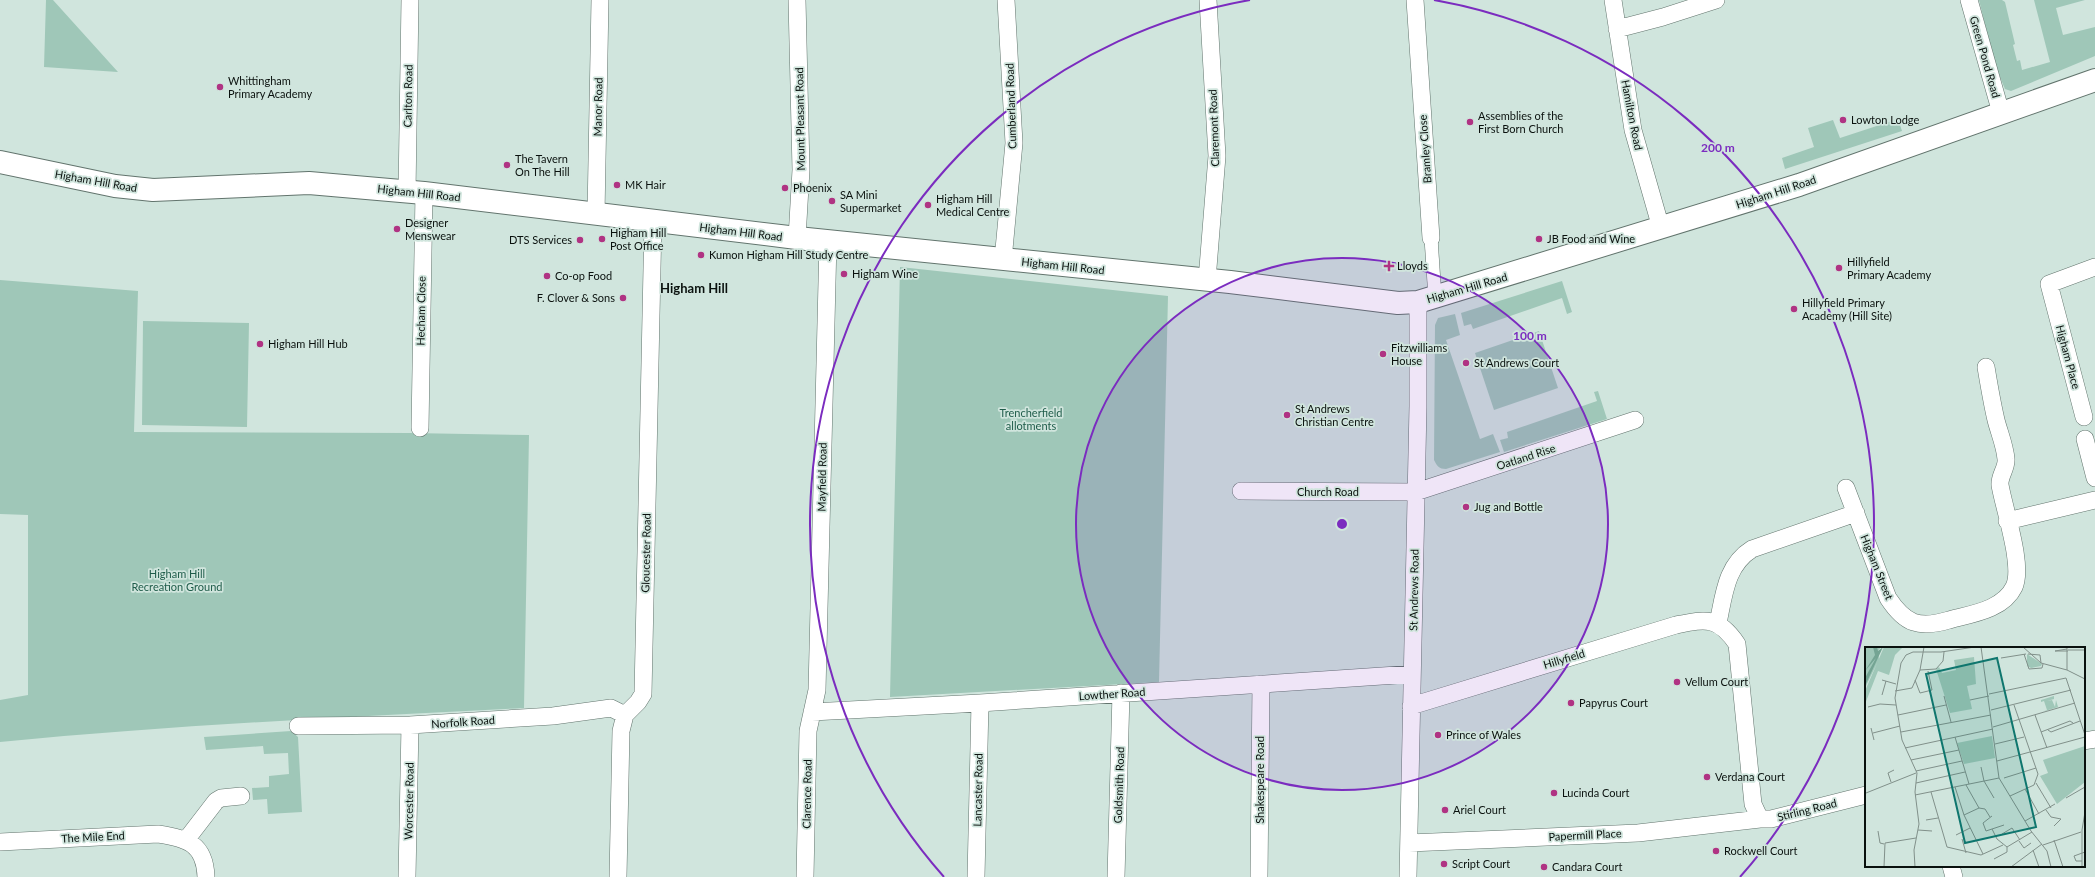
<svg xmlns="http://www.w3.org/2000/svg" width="2095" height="877" font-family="Lato,sans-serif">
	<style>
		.green { fill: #9fc7b8 }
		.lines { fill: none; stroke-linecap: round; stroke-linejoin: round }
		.pedestrian-casing { stroke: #62746d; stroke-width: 14 }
		.minor-casing { stroke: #62746d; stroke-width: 18 }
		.tertiary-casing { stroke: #62746d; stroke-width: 24 }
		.pedestrian { stroke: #fff; stroke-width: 13 }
		.minor { stroke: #fff; stroke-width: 17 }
		.tertiary { stroke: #fff; stroke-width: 22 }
		.ring { fill: none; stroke: #7b2cbf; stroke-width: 2 }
		.poi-dot { fill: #b03383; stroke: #d0e5dd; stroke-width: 1.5 }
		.labels { text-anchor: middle; stroke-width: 3.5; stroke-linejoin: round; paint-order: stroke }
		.street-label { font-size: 11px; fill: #0a110e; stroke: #d0e5dd }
		.poi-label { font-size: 11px; fill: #0a110e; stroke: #d0e5dd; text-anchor: start }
		.park-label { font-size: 11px; fill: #1f5c4a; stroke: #d0e5dd }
		.quarter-label { font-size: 13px; font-weight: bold; fill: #0a110e; stroke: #d0e5dd }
		.inset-road { fill: none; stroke: #81908a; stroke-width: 1 }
		.view { fill: #0f766e; fill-opacity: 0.15; stroke: #0f766e; stroke-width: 2 }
		.inset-edge { fill: none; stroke: #0a110e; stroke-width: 2 }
		.centre { fill: #7b2cbf; stroke: #d0e5dd; stroke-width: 2 }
		.ring-label { font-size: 12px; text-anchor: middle; font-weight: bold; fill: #7b2cbf; stroke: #d0e5dd; stroke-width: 3.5; stroke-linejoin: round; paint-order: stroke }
	</style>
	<rect width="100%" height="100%" fill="#d0e5dd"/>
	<path class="green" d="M46,0H53L118,72L44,67Z
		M1979,0H2002L2005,2L2015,44L2013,45L2017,61L2020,60L2022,70L2050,62L2034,0H2085L2056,8L2063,35L2095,27V56L2011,91L2005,89L1995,65Z
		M1898,119L1902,131L1785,169L1782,158L1814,147L1808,128L1833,120L1840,138Z
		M900,267L1168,296L1159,682L890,697Z
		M0,280L138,291L134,432L410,433L529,435L524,708C349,717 174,725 0,742V700L28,695V515L0,514Z
		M1562,281L1572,312L1567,314L1562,298L1473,329L1471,324L1464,326L1461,313Z
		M1455,314L1460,335L1446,340L1480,439L1493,434L1500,452L1446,469C1439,469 1437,466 1434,460L1435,325L1438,318Z
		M143,321L249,323L247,427L142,425Z
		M1539,331L1558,388L1494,410L1475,353Z
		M1598,391L1607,419L1504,452L1500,440L1508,438L1507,432L1597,401L1594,392Z
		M291,731L298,737L302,812L268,814L267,799L253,800L252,788L269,787V776L289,774L288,753L264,754L263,746L206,750L204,737Z"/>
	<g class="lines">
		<defs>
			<path id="pedestrian" d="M1431,238L1435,298"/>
			<path id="minor" d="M1415,0L1431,238
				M1613,0L1633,130L1661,228
				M1969,0L2001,113
				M1617,29L1663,17L1716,0
				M407,192L410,0
				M596,214L600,0
				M797,238L801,170L797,0
				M1003,260L1014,143L1006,0
				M1207,280L1217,156L1208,0
				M2084,417L2049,284L2095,267
				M420,428L424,193
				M2085,439L2095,478
				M1846,488L1888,598C1905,624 1919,629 1949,620C1971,614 2003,610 2014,587C2024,566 2004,509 2000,485C1999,476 2007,468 2006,459C2005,446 1999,432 1996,420C1992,403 1989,385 1986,367
				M1241,491L1416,492L1635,420
				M2007,521L2095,500
				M1718,623C1724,595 1726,565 1752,549L1856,513
				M1411,706L1676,625C1706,619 1718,616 1737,644L1753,804L1760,819H1771L1866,795
				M812,712L980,703L1412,674
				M298,726L410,725L553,716L611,708L625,715
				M2084,741L2095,739
				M186,840L216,801L221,798L241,796
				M0,842L158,834C187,838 205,844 206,877
				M1409,843L1638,833L1760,819
				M1951,866L1954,877
				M407,877L410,725
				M618,877L621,731L625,715L638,702L643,694L653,221
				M805,877L808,731L817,690L828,241
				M976,877L980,703
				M1116,877L1121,693
				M1259,877L1261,684
				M1408,877L1418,406V302"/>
			<path id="tertiary" d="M0,162L115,186L153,190L309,183L424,193L797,238L1230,282L1398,303L1418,302L1799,185L2095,80"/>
		</defs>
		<use href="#pedestrian" class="pedestrian-casing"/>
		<use href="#minor" class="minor-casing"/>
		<use href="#tertiary" class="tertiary-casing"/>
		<use href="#pedestrian" class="pedestrian"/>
		<use href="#minor" class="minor"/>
		<use href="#tertiary" class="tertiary"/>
	</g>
	<circle cx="1342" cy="524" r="266" fill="#7b2cbf" fill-opacity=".12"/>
	<g class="ring">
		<circle cx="1342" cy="524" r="266"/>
		<path d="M944 877A532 532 0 0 1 1250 0M1434 0A532 532 0 0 1 1740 877"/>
	</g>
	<g class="poi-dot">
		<circle cx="220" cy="87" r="4"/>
		<circle cx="1843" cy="120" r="4"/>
		<circle cx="1470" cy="122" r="4"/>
		<circle cx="507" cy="165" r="4"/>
		<circle cx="617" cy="185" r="4"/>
		<circle cx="785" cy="188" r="4"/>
		<circle cx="832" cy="201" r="4"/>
		<circle cx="928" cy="205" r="4"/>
		<circle cx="397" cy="229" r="4"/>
		<circle cx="602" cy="239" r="4"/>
		<circle cx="1539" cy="239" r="4"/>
		<circle cx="580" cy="240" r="4"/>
		<circle cx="701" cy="255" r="4"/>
		<path d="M1387 260h4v4h4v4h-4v4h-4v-4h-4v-4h4z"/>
		<circle cx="1839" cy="268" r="4"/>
		<circle cx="844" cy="274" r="4"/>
		<circle cx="547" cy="276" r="4"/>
		<circle cx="623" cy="298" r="4"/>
		<circle cx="1794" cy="309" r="4"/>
		<circle cx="260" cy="344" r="4"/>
		<circle cx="1383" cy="354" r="4"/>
		<circle cx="1466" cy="363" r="4"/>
		<circle cx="1287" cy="415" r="4"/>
		<circle cx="1466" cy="507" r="4"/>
		<circle cx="1677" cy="682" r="4"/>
		<circle cx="1571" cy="703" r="4"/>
		<circle cx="1438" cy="735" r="4"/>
		<circle cx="1707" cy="777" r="4"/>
		<circle cx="1554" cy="793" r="4"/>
		<circle cx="1445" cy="810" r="4"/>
		<circle cx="1716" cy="851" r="4"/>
		<circle cx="1444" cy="864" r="4"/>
		<circle cx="1544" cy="867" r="4"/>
	</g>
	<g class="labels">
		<g class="street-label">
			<text transform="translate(1985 57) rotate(74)" y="4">Green Pond Road</text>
			<text transform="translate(408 96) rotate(-89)" y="4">Carlton Road</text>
			<text transform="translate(1011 106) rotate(-92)" y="4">Cumberland Road</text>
			<text transform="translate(598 107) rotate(-89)" y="4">Manor Road</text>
			<text transform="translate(1632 115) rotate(79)" y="4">Hamilton Road</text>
			<text transform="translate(800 119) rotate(-91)" y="4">Mount Pleasant Road</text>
			<text transform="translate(1214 128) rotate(-92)" y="4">Claremont Road</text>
			<text transform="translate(1425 149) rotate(-94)" y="4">Bramley Close</text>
			<text transform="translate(96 181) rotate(10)" y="4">Higham Hill Road</text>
			<text transform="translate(1776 192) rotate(-18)" y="4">Higham Hill Road</text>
			<text transform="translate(419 193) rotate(6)" y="4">Higham Hill Road</text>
			<text transform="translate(741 232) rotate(7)" y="4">Higham Hill Road</text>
			<text transform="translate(1063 266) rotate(6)" y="4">Higham Hill Road</text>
			<text transform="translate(1467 288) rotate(-16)" y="4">Higham Hill Road</text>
			<text transform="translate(421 311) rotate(-89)" y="4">Hecham Close</text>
			<text transform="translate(2068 357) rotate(75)" y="4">Higham Place</text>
			<text transform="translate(1526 457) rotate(-18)" y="4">Oatland Rise</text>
			<text transform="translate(822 477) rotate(-89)" y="4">Mayfield Road</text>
			<text x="1328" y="496">Church Road</text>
			<text transform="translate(646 553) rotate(-89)" y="4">Gloucester Road</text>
			<text transform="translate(1877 567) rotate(68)" y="4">Higham Street</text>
			<text transform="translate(1414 590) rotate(-89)" y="4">St Andrews Road</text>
			<text transform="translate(1564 659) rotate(-17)" y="4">Hillyfield</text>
			<text transform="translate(1112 694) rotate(-4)" y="4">Lowther Road</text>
			<text transform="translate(463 722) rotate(-4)" y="4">Norfolk Road</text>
			<text transform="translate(1260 780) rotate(-90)" y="4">Shakespeare Road</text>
			<text transform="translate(1119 785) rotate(-88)" y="4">Goldsmith Road</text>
			<text transform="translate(978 790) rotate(-89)" y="4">Lancaster Road</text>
			<text transform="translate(807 794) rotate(-89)" y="4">Clarence Road</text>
			<text transform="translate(409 801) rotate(-89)" y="4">Worcester Road</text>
			<text transform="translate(1807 810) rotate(-14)" y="4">Stirling Road</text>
			<text transform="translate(1585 835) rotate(-3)" y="4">Papermill Place</text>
			<text transform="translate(93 837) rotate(-3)" y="4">The Mile End</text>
		</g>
		<g class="poi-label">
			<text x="228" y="85">Whittingham<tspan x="228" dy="13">Primary Academy</tspan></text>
			<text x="1478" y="120">Assemblies of the<tspan x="1478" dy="13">First Born Church</tspan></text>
			<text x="1851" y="124">Lowton Lodge</text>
			<text x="515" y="163">The Tavern<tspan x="515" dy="13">On The Hill</tspan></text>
			<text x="625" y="189">MK Hair</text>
			<text x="793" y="192">Phoenix</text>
			<text x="840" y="199">SA Mini<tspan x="840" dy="13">Supermarket</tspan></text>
			<text x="936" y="203">Higham Hill<tspan x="936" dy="13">Medical Centre</tspan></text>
			<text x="405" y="227">Designer<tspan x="405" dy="13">Menswear</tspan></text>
			<text x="610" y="237">Higham Hill<tspan x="610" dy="13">Post Office</tspan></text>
			<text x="1547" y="243">JB Food and Wine</text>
			<text x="572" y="244" text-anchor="end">DTS Services</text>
			<text x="709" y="259">Kumon Higham Hill Study Centre</text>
			<text x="1847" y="266">Hillyfield<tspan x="1847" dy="13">Primary Academy</tspan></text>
			<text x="1397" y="270">Lloyds</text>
			<text x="852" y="278">Higham Wine</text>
			<text x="555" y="280">Co-op Food</text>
			<text x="615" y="302" text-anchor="end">F. Clover &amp; Sons</text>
			<text x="1802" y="307">Hillyfield Primary<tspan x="1802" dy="13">Academy (Hill Site)</tspan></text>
			<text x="268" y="348">Higham Hill Hub</text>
			<text x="1391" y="352">Fitzwilliams<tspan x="1391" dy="13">House</tspan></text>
			<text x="1474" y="367">St Andrews Court</text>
			<text x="1295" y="413">St Andrews<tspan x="1295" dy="13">Christian Centre</tspan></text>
			<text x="1474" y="511">Jug and Bottle</text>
			<text x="1685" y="686">Vellum Court</text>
			<text x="1579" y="707">Papyrus Court</text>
			<text x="1446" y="739">Prince of Wales</text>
			<text x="1715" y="781">Verdana Court</text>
			<text x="1562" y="797">Lucinda Court</text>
			<text x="1453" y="814">Ariel Court</text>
			<text x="1724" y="855">Rockwell Court</text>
			<text x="1452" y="868">Script Court</text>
			<text x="1552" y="871">Candara Court</text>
		</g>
		<g class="park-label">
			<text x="1031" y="417">Trencherfield<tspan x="1031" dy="13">allotments</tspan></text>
			<text x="177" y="578">Higham Hill<tspan x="177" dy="13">Recreation Ground</tspan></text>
		</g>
		<g class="quarter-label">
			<text x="694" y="293">Higham Hill</text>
		</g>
	</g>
	<g transform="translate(1865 647)">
		<rect width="220" height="220" fill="#d0e5dd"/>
		<path d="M0,0H16L13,4L14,12L0,41ZM19,0H38L30,8L24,28L13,24L0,57V44ZM162,7L177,17L176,19L166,21L162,19ZM109,10L111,37L102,39L107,62L85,66L71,22L74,20L77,26L91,23L89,13ZM189,49V52L182,54L187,53L190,60L191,53L193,60L177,65L182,63L179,54L176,55V53ZM127,89L130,111L99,117L92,96ZM220,99V135L192,157L175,129L183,126L178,113Z" fill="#9fc7b8"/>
		<path d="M8,0H12L13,4L18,0L0,39V31L11,11L0,24L10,8Z" fill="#74a493"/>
		<path class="inset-road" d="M116,0L134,131L166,184L182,204L186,220M158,0L176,16L202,23L220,32M202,2L190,4H203M203,3H220M159,7L164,22L177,21L178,17M163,7L175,8L176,16M136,11L161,7M55,23L71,22L78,14L79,5M202,23V0M17,33L31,37M50,33L55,46L67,43L63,24M30,44L47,41L55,23L59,0M124,47L201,31L220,88M17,48L21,34M79,49L86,75M105,53L124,49M3,60L15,57L31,58M126,63L206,43M33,68L81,58M170,68L182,101M128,80L210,56M6,81L9,93M183,83L186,85L215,74M36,85L126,68M176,85L205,74L208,76M8,86L35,79M90,90L104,137M130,97L159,90M40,101L128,82M46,113L94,103M132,114L220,90M116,120L119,134L129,151M51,124L97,114M139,131L171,121M26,135L23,126L29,123M51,136L100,125M171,136L186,161M101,138L114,161M90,140L99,168M160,142L174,167M66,145L82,200L116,208L138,198M1,146L51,126M50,148L134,131M145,149L169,138L173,127L149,58M201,151L220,140M114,161L99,168L118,207M114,161L120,162L125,170M181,163L186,170L196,172L189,179M127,169L118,176L121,184L139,178M61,173L73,171M160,174L190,157M127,182L132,192L142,200M53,183L67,184M13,184L15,196L19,197M137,187L147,181L155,193M91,188L105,181M97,192L101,206M189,193L198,220M154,194L159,201L166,196M178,198L216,185M142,200L167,185M168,203L174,220M129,212L142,205V200M217,214H211L209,209L220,205M19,220L20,196L51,191M50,220L49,203L54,177L50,145L52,126L37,93L30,51L36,16L41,8L48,5H76L110,0M146,220L177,197M217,220V183L220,165"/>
		<path class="view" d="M132,11L171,180L100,196L61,27Z"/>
		<rect width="220" height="220" class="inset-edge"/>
	</g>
	<circle cx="1342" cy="524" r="6" class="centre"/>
	<g class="ring-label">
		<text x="1718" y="152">200 m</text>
		<text x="1530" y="340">100 m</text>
	</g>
</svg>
